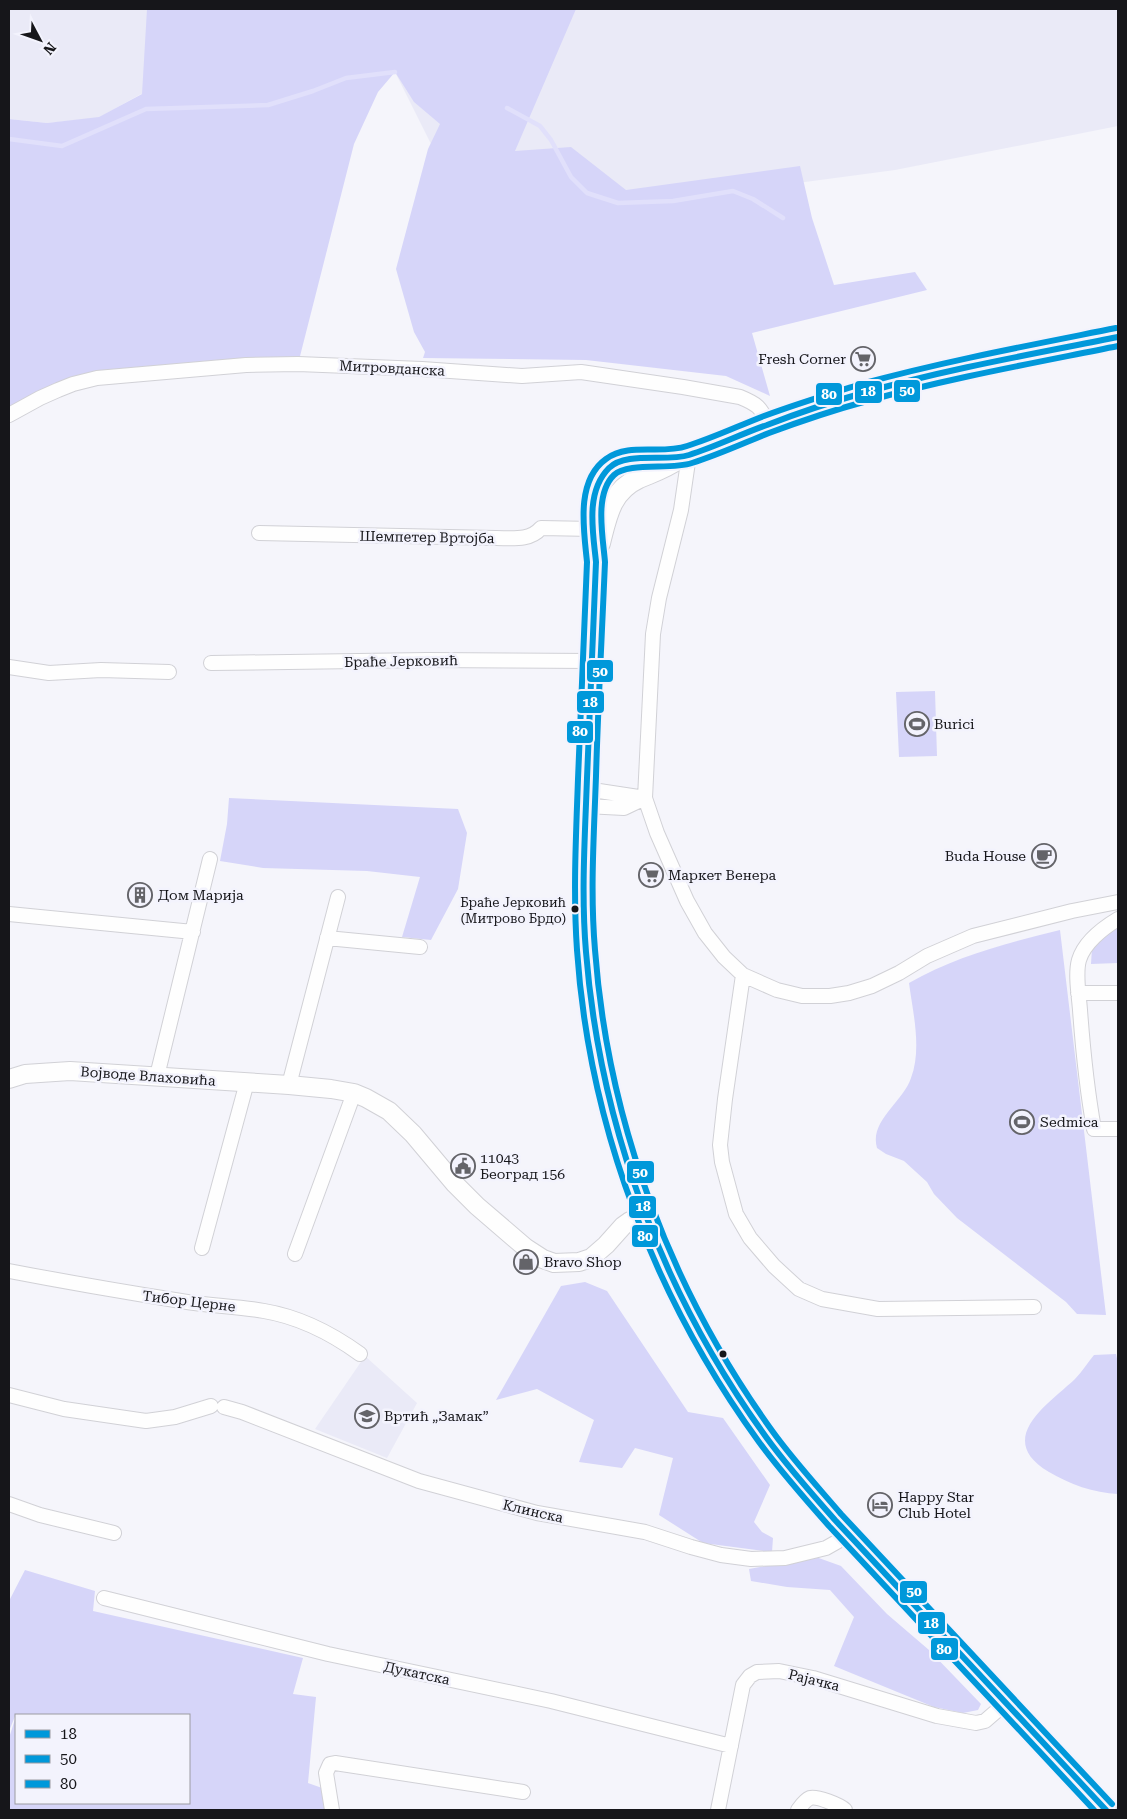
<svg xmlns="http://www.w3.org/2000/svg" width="1127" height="1819" font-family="'Roboto Serif',serif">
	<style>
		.built { fill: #eaeaf7 }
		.green { fill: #d6d5f9 }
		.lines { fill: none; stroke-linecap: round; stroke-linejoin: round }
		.stream { stroke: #e1e0fb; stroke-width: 4.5 }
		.minor-casing { stroke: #d1d1d6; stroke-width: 16 }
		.tertiary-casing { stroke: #d1d1d6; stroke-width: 20 }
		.secondary-casing { stroke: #d1d1d6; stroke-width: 22 }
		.minor { stroke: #fefefe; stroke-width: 14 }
		.tertiary { stroke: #fefefe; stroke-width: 18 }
		.secondary { stroke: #fefefe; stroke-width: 20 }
		.bus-1-casing { stroke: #f3f3fd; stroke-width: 10 }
		.bus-2-casing { stroke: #f3f3fd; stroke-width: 10 }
		.bus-3-casing { stroke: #f3f3fd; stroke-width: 10 }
		.bus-1 { stroke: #0098da; stroke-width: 6 }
		.bus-2 { stroke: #0098da; stroke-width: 6 }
		.bus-3 { stroke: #0098da; stroke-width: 6 }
		.bus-dot { fill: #16161a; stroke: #f3f3fd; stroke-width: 2 }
		.labels { text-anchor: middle; stroke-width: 5; stroke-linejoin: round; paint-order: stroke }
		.bus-label { font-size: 13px; fill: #16161a; stroke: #f3f3fd; text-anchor: end }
		.poi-label { font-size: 14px; fill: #16161a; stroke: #f3f3fd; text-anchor: start }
		.street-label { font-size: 14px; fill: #16161a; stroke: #f3f3fd }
		.line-badge { stroke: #f3f3fd; stroke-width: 2 }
		.badge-label { font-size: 14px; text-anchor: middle; font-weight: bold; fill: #fff }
	</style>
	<rect width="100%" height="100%" fill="#f5f5fb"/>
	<path class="built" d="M9,9H1118V126L895,170L684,198L444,170L395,72L268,105L141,94L98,118L47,123L9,119Z
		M365,1356L417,1403L387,1458L315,1429Z"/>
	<path class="green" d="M147,9H576L515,151L571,147L626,190L800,166L812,218L834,285L915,272L927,290L752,333L770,396L726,376L586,360L423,358L425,352L414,332L396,269L428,149L440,124L414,102L395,72L378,92L354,144L298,364L108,376L9,415V119L47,123L99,117L142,94Z
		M935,691L937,756L899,757L896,692Z
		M229,798L458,809L467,833L458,889L431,940L402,937L420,877L367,871L263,868L220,861L227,824Z
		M1118,922V963L1091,964L1092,948Z
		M1060,930L1106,1315L1077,1314L1066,1302L957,1218L934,1194L927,1182L904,1161L886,1154L877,1148C869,1121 903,1102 911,1078C922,1049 913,1013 909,983C956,956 1007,943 1060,930Z
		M585,1282L607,1291L688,1412L723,1418L770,1485L754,1522L762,1532L773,1538L772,1552L703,1543L659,1515L673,1458L635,1448L622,1468L579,1462L594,1420L537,1389L496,1400L561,1286Z
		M1116,1354L1118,1363V1494C1094,1493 1069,1484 1049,1472C994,1439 1047,1405 1075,1379C1082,1372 1088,1362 1094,1355Z
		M816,1557L841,1566L887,1614L929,1650L981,1704L978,1710L963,1713L934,1707L834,1666L854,1617L830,1590L787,1587L751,1581L749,1569Z
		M25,1570L95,1591L93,1611L303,1658L293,1694L316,1697L308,1783L322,1788L328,1810H9V1738L16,1716V1803H189V1715L16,1714L9,1731V1601Z"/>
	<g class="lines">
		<path class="stream" d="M507,108L540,126L551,140L571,177L587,193L618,203L673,201L733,191L753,199L783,218
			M9,139L62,146L146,109L268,105L313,91L346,78L395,72"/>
		<defs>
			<path id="minor" d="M9,415L40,398L58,390L73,384L97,378L246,365L298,364L422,369L522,376L581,372L683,387L740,397C757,404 761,407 768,424
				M689,455L681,510L659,598L653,634L645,798L657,833L687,901L705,933L724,957L743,975L777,990L802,996H830L849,993L872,986L899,973L927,956L973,936L1072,911L1118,902
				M259,533L496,538C512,538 530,541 541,528L593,529
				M211,663L427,660L592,661
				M9,667L49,673L101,670L169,672
				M586,789L645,798
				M586,806L624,808L645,798
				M9,914L193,932
				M1118,919C1103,928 1084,943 1079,960C1075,974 1079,996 1080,1010C1083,1051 1087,1090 1094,1129H1118
				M327,938L420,947
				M743,975L725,1099L720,1145L722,1162L736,1214L750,1238L774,1266L799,1289L822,1299L878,1309L1034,1307
				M1078,993H1118
				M157,1076L210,859
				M289,1085L338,897
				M202,1248L247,1082
				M295,1254L354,1093
				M9,1271C66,1282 124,1292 181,1301C209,1306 237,1306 264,1311C300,1317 331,1333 360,1354
				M9,1395L64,1409L146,1421L175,1417L211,1406
				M224,1407L242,1412L419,1481L537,1513L645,1532L691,1547L721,1555L751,1559L785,1558L826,1548L849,1535
				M9,1504L40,1515L114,1533
				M104,1598L328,1654L551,1701L731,1746
				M332,1810L326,1773L330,1764L335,1763L523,1792
				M718,1810L743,1685L750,1676L757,1672L779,1671L813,1678L937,1716L976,1723L985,1721L1007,1702
				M798,1810C801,1806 805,1800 810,1798C817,1796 840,1805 845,1810"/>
			<path id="tertiary" d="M9,1079L25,1074L70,1071L289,1085L331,1089L354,1093L366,1098L389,1111L413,1134L455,1184L477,1206L526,1248L543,1259L554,1263L579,1262L591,1258L606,1245L623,1226L630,1221L645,1215"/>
			<path id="secondary" d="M600,543C607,515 611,491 639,478C653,472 666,468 678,459
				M1106,1810L835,1520C808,1489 780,1458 757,1424C659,1285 598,1122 586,952C582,894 584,836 587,778C589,706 593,634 596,562C593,532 582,470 624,460C628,459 634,459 639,459C656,459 673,459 689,455L768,424L863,393L966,367L1118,337"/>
		</defs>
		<use href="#minor" class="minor-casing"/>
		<use href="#tertiary" class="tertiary-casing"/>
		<use href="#secondary" class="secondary-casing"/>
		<use href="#minor" class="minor"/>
		<use href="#tertiary" class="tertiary"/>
		<use href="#secondary" class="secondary"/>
		<defs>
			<path id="bus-1" d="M1106,1810L835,1520C811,1493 787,1466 766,1437C663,1295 600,1127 586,952C581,894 585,836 587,778C590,706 593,634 596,562C593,532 585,492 609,468C626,451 666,462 689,455C715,447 741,434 767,425C798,413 831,402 863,393C947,369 1033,354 1118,337"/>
			<path id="bus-2" d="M1112,1804L841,1514C818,1487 794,1461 773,1432C671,1291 608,1123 595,950C590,892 594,834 596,776C598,705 602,634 605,562C603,537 594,494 614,475C628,462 671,470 692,463C718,455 744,443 769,433C801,421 834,410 867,401C950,378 1034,363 1118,346"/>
			<path id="bus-3" d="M1094,1810L829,1526C805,1499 781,1472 759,1442C655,1299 589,1127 577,950C573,893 576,836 578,779C581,707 584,635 587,562C584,531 575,481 606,459C629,442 661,455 687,446C713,438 738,426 764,416C796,404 829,394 861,384C945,361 1031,345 1116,328"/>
		</defs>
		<use href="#bus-1" class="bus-1-casing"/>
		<use href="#bus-2" class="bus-2-casing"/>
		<use href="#bus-3" class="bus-3-casing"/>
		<use href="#bus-1" class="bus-1"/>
		<use href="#bus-2" class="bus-2"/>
		<use href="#bus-3" class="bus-3"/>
	</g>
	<defs>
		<symbol id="supermarket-ring" viewBox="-11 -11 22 22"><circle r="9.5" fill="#f3f3fd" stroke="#646469" stroke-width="1.5"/><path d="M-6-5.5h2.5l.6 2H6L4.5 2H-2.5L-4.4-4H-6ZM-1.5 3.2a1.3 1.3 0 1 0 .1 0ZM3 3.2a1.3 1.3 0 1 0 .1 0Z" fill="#646469"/></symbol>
		<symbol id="stadium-ring" viewBox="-11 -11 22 22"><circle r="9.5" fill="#f3f3fd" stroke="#646469" stroke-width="1.5"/><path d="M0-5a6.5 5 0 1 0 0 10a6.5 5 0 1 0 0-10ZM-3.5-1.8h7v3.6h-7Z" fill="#646469"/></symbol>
		<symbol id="cafe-ring" viewBox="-11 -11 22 22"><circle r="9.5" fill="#f3f3fd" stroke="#646469" stroke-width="1.5"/><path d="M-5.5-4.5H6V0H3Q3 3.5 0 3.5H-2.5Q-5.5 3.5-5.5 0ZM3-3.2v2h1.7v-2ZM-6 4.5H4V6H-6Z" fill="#646469"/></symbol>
		<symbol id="building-ring" viewBox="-11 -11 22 22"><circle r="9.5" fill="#f3f3fd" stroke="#646469" stroke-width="1.5"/><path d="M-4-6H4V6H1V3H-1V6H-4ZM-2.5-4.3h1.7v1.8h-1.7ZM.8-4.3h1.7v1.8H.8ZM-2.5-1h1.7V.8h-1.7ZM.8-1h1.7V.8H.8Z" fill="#646469"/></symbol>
		<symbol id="civic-ring" viewBox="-11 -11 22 22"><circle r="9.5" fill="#f3f3fd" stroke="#646469" stroke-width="1.5"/><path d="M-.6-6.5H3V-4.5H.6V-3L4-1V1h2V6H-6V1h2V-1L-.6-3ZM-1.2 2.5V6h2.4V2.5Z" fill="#646469"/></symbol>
		<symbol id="shop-ring" viewBox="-11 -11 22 22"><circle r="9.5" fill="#f3f3fd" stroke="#646469" stroke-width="1.5"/><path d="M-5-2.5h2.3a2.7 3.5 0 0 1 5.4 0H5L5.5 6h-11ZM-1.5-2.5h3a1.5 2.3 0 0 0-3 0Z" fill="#646469"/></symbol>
		<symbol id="school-ring" viewBox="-11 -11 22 22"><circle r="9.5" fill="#f3f3fd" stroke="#646469" stroke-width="1.5"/><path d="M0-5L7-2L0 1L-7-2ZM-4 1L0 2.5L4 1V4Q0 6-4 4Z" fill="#646469"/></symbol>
		<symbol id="hotel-ring" viewBox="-11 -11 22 22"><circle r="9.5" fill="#f3f3fd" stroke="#646469" stroke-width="1.5"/><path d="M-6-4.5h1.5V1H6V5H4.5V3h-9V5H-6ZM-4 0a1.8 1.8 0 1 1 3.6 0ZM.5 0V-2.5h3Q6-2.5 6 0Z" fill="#646469"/></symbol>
	</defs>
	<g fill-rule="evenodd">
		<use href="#supermarket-ring" x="849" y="345" width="28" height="28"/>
		<use href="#stadium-ring" x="903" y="710" width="28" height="28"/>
		<use href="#cafe-ring" x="1030" y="842" width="28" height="28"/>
		<use href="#supermarket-ring" x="637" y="861" width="28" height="28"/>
		<use href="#building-ring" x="126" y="881" width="28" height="28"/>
		<use href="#stadium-ring" x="1008" y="1108" width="28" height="28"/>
		<use href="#civic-ring" x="449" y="1152" width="28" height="28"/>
		<use href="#shop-ring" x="512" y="1248" width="28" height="28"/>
		<use href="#school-ring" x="353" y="1402" width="28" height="28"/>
		<use href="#hotel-ring" x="866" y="1491" width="28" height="28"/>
	</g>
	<g class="bus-dot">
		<circle cx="575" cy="909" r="4.5"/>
		<circle cx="723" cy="1354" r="4.5"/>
	</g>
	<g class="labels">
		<g class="bus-label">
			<text x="566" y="907">Браће Јерковић<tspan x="566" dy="16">(Митрово Брдо)</tspan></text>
		</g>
		<g class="poi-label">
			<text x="846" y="364" text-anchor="end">Fresh Corner</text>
			<text x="934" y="729">Burici</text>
			<text x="1026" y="861" text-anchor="end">Buda House</text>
			<text x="668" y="880">Маркет Венера</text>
			<text x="158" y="900">Дом Марија</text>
			<text x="1040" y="1127">Sedmica</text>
			<text x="480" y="1163">11043<tspan x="480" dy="16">Београд 156</tspan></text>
			<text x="544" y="1267">Bravo Shop</text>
			<text x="384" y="1421">Вртић „Замак”</text>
			<text x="898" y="1502">Happy Star<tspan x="898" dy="16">Club Hotel</tspan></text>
		</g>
		<g class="street-label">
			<text transform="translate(392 368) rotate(3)" y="5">Митровданска</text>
			<text transform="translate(427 537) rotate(1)" y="5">Шемпетер Вртојба</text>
			<text transform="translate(401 661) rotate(-1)" y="5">Браће Јерковић</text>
			<text transform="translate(148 1076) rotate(4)" y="5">Војводе Влаховића</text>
			<text transform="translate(189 1301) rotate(7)" y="5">Тибор Церне</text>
			<text transform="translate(533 1511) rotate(13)" y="5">Клинска</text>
			<text transform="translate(417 1673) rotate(12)" y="5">Дукатска</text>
			<text transform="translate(814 1680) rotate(14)" y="5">Рајачка</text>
		</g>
	</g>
	<g class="line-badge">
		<rect x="893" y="379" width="28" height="24" rx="5" fill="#0098da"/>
		<rect x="854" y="380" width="29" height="24" rx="5" fill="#0098da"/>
		<rect x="815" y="382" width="28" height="24" rx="5" fill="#0098da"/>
		<rect x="586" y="659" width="28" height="24" rx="5" fill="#0098da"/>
		<rect x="576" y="690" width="29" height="24" rx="5" fill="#0098da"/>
		<rect x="566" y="720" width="28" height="24" rx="5" fill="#0098da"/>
		<rect x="626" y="1160" width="29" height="24" rx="5" fill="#0098da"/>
		<rect x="628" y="1195" width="29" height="24" rx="5" fill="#0098da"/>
		<rect x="631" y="1224" width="28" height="24" rx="5" fill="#0098da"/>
		<rect x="899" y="1580" width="29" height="24" rx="5" fill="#0098da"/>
		<rect x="917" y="1611" width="29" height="24" rx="5" fill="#0098da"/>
		<rect x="930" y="1637" width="29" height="24" rx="5" fill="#0098da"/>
	</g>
	<g class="badge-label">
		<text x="907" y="395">50</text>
		<text x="868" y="396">18</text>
		<text x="829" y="399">80</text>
		<text x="600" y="676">50</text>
		<text x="590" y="707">18</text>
		<text x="580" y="736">80</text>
		<text x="640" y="1177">50</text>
		<text x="643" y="1211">18</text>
		<text x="645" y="1241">80</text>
		<text x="914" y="1596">50</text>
		<text x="931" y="1628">18</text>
		<text x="944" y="1654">80</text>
	</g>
	<rect width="1127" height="1819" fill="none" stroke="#16161a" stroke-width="20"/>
	<rect x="15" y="1714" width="175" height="90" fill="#f3f3fd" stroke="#9b9ba2"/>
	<rect x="25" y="1730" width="25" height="8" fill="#0098da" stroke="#9b9ba2"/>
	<text x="60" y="1739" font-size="15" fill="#16161a">18</text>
	<rect x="25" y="1755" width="25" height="8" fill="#0098da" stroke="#9b9ba2"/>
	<text x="60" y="1764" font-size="15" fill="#16161a">50</text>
	<rect x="25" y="1780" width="25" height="8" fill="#0098da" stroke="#9b9ba2"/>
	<text x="60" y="1789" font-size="15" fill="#16161a">80</text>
	<g transform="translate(40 40) rotate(131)" stroke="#f3f3fd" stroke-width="4" paint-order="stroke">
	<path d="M0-4L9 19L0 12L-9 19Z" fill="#16161a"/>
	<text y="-8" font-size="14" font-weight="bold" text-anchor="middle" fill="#16161a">N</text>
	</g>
</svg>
